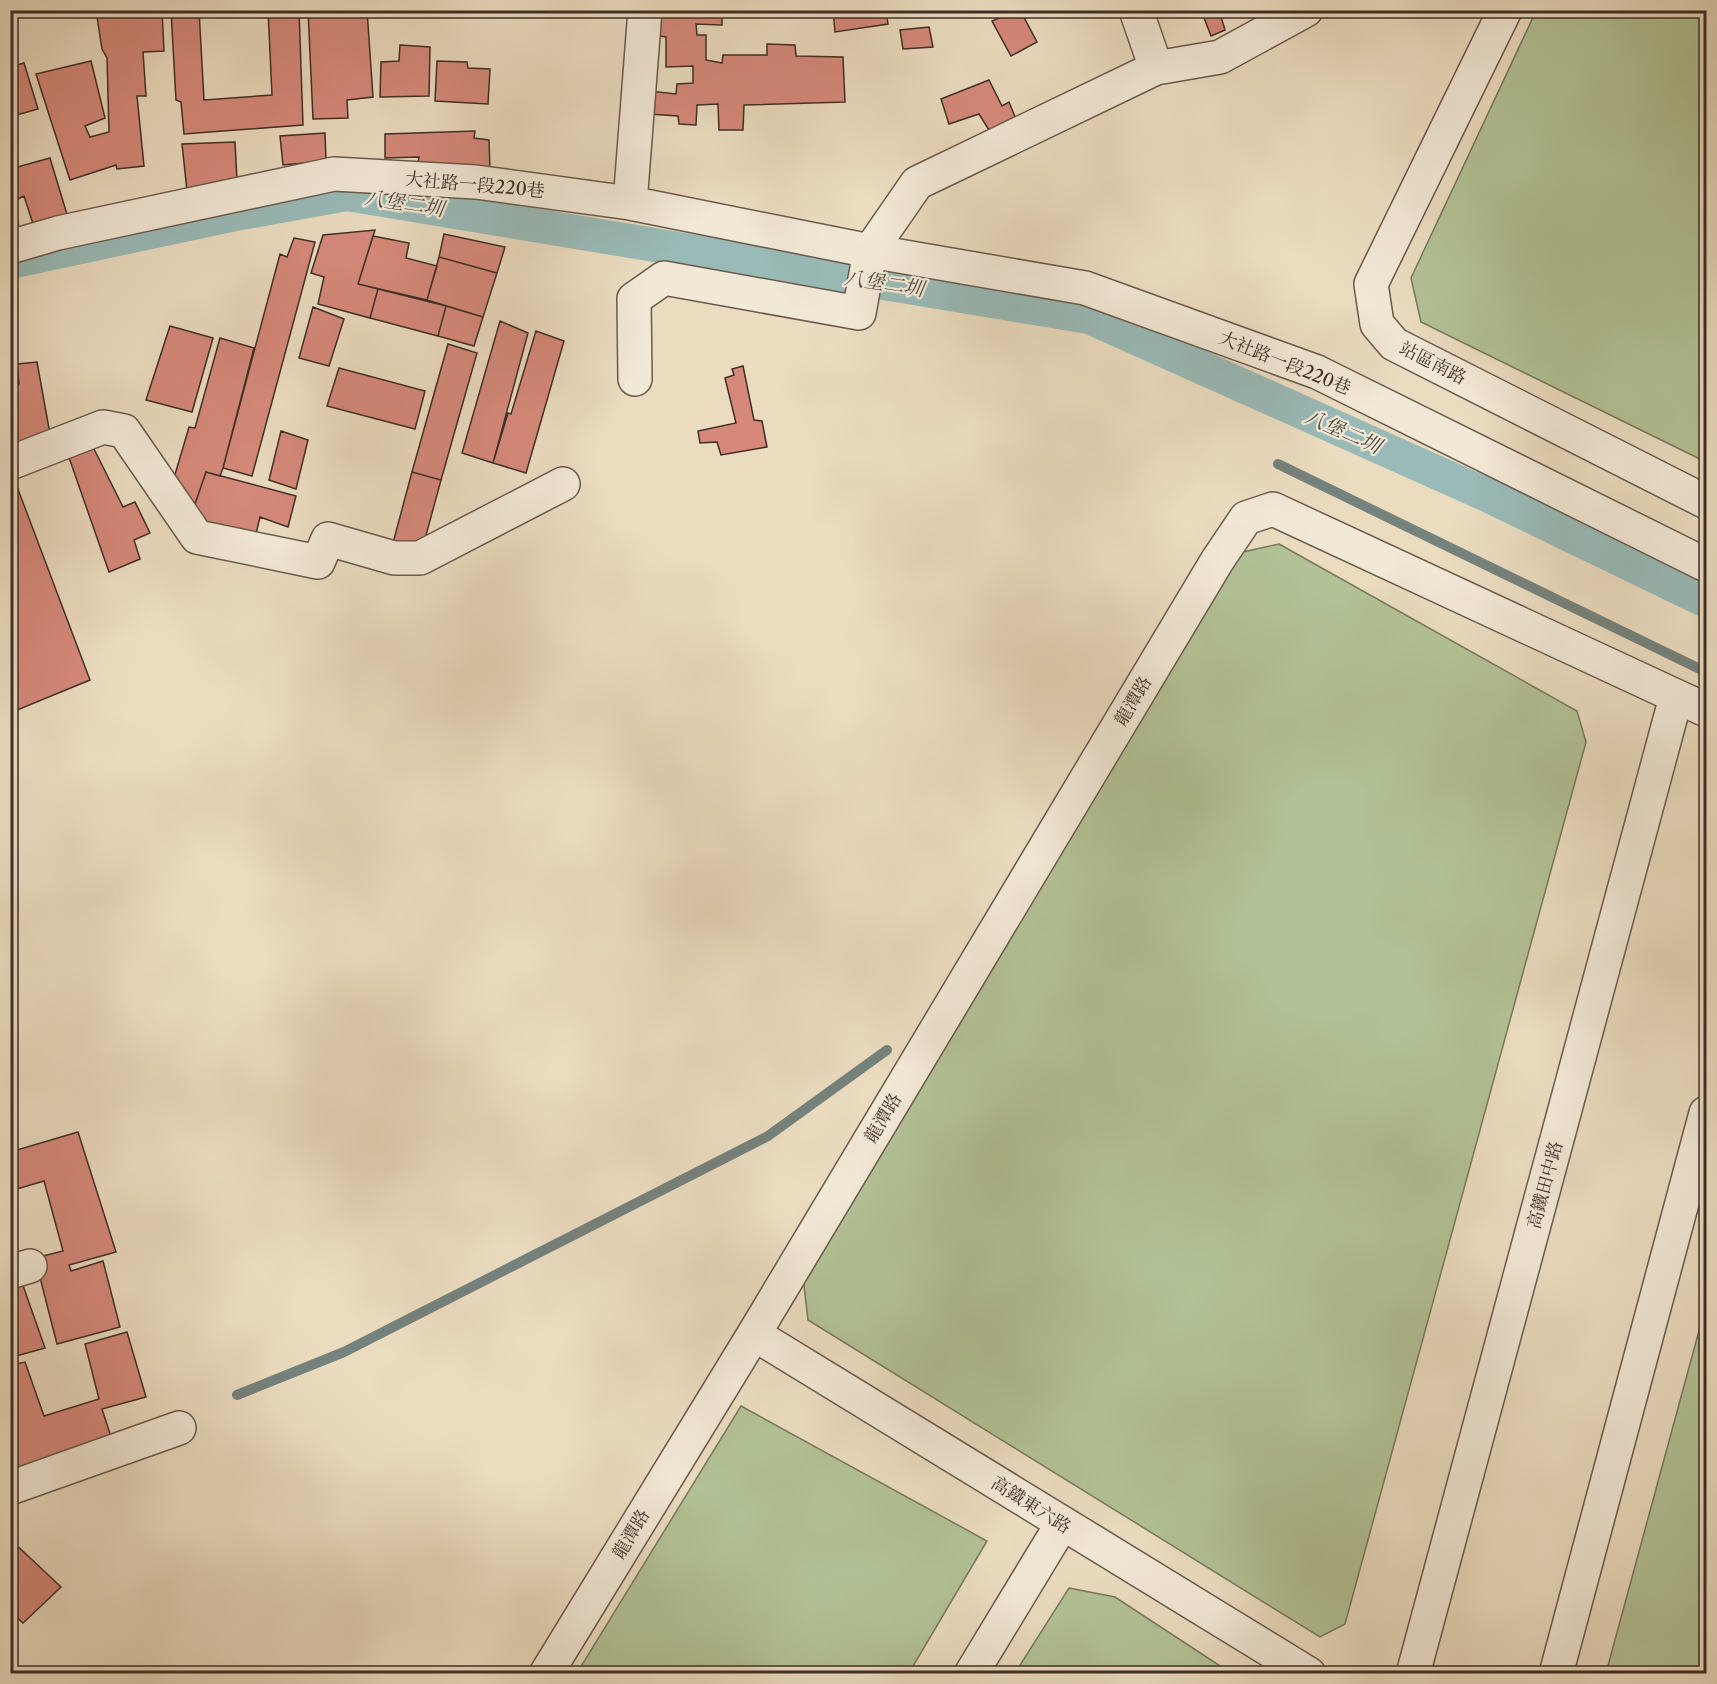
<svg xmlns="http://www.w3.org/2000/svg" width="1717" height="1684" font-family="'Libre Caslon Text','Noto Serif TC',serif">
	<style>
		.green { fill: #b2c296; stroke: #78785e; stroke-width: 1.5 }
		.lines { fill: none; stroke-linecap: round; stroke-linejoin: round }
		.stream { stroke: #75827d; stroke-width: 10 }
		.canal { stroke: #99bab7; stroke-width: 34 }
		.building { fill: #d6897b; stroke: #3f2e27; stroke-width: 1.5 }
		.minor-casing { stroke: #6a5a4d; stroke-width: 36 }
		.minor { stroke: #f2e8d6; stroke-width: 33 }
		.labels { text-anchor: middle; stroke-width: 4.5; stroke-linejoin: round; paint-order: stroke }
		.street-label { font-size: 18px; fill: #3f2e27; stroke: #f2e8d6 }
		.water-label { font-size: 20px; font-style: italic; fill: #514a44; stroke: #f2e8d6 }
	</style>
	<rect width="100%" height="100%" fill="#ebdcc0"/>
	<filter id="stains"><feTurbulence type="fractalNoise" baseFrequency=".00333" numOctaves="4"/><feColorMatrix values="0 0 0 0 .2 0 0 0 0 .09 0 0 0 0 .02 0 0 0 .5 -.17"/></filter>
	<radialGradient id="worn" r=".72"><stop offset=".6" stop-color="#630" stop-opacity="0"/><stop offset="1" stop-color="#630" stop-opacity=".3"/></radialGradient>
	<path class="green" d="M1536,11H1706V462L1421,322L1411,278Z
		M1279,544L1577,711L1586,742L1345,1624L1320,1637L808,1320L803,1278L1234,554Z
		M1706,1305V1673H1606Z
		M741,1406L987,1541L909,1673H577Z
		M1069,1588L1115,1597L1231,1673H1015Z"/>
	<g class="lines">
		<path class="stream" d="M1278,464L1706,672
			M237,1395L344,1352L768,1136L887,1050"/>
		<path class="canal" d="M10,262L235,214L347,194L1089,317L1487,495L1706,601"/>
	</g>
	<path class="building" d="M96,10H162L164,51L143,52L146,96H137L144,166L117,169L116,165L70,180L36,74L91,61L105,118L85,126L90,137L109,132L107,58L102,49Z
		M171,10H199L204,100L272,95L268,10H299L303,125L184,134L181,102L176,100Z
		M308,10H367L373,97L347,100L348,118L313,119Z
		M666,10H722V25L696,24L697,35H706V60L722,63L723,55H767V44L795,45L796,56L843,57L845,102L744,105L743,130H719L718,104L697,105L696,125L679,124L678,116L649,114L650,91L676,94L677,84L693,83V66L666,67V37L653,35L655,16H666Z
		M833,10H886L888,24L835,32Z
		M1017,10H1020L1037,42L1011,56L992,21Z
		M1201,10H1219L1225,30L1211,36Z
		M929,27L933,47L903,49L900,30Z
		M400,45L430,47L429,96L380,97L381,62L399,61Z
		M437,61L467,62L468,68L490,69L488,104L435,101Z
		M24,63L38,109L13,116L10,67Z
		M989,80L1002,106L1009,102L1015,117L989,130L979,114L949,124L941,99Z
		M475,131L474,138L489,140L490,170L418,163L419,157L385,158V134Z
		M325,133L326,161L283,165L280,136Z
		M235,142L237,180L187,191L182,144Z
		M50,158L69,221L35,230L24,196L14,201L20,234L10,237V169Z
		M375,230L358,284L378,289L370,318L318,304L324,277L311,273L323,235Z
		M444,234L505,247L497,273L439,257Z
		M373,236L409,243L406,258L437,266L427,300L358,284Z
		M294,238L315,242L252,476L223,468L280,254L287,257Z
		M439,257L497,273L483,317L427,300Z
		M378,289L446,306L438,336L370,318Z
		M446,306L483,317L474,346L438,336Z
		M313,307L344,319L329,366L299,358Z
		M500,321L528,333L493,463L462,453Z
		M170,326L213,338L192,412L146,400Z
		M536,331L564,341L526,473L493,463L508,413L511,414Z
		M220,338L254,348L223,468L220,476L206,472L193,510L174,478L189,427L195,428Z
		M448,344L477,353L441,480L412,472Z
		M37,362L50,434L10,448V386L19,384L17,364Z
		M743,366L754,420L762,421L767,447L721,455L717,442L700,443L698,431L736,423L725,378L734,375L732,369Z
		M339,368L425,391L415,429L327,406Z
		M281,431L308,440L296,489L269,480Z
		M90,441L123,507L135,502L150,533L134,540L140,559L109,572L66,449Z
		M206,472L296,496L288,527L260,517L255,538L199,523L193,510Z
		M412,472L441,480L422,550L393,543Z
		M16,484L90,680L10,713V486Z
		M78,1132L116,1252L69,1265L71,1271L103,1261L120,1327L57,1344L35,1258L63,1251L44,1181L10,1191V1152Z
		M21,1280L45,1348L16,1356L10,1340V1284Z
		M127,1332L146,1397L102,1409L112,1440L10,1476V1365L25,1362L44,1416L99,1399L85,1344Z
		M10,1539L61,1587L23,1623L10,1611Z"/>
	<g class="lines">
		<defs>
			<path id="minor" d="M1136,10L1156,68
				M1505,10L1371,284L1377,324L1394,344L1706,502
				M630,203L645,10
				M10,247L58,233L334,174L476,182L630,203L870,251L1085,288L1317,372L1706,565
				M635,379L634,299L664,278L859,313L870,251L917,183L1156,68L1220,57L1306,10
				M10,463L103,427L124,431L197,537L318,562L328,539L394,558H420L563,484
				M10,1272L30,1266
				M754,1334L1309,1674
				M10,1488L179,1428
				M546,1674L754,1334L1217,561L1246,518L1273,509L1706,710
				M971,1674L1062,1524
				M1413,1674L1676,697
				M1556,1674L1706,1113"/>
		</defs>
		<use href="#minor" class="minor-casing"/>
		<use href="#minor" class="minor"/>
	</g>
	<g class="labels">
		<g class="street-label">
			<text transform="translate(475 185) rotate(5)" y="6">大社路一段220巷</text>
			<text transform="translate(1285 363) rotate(22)" y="6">大社路一段220巷</text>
			<text transform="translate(1433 363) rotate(27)" y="6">站區南路</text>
			<text transform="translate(1133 701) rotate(-59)" y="6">龍潭路</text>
			<text transform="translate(883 1118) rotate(-59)" y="6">龍潭路</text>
			<text transform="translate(1545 1185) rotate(-75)" y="6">高鐵田中路</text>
			<text transform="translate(1031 1505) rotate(32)" y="6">高鐵東六路</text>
			<text transform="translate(631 1534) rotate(-59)" y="6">龍潭路</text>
		</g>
		<g class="water-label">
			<text transform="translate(404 203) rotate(9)" y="7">八堡二圳</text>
			<text transform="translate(884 283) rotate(9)" y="7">八堡二圳</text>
			<text transform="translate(1343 431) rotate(24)" y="7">八堡二圳</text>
		</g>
	</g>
	<rect width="1717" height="1684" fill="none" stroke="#ebdcc0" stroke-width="36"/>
	<rect x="12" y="12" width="1693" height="1660" fill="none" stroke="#3f2e27" stroke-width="3"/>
	<rect x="18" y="18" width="1681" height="1648" fill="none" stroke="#3f2e27" stroke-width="1.5"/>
	<rect width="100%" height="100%" filter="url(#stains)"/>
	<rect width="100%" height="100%" fill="url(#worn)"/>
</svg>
